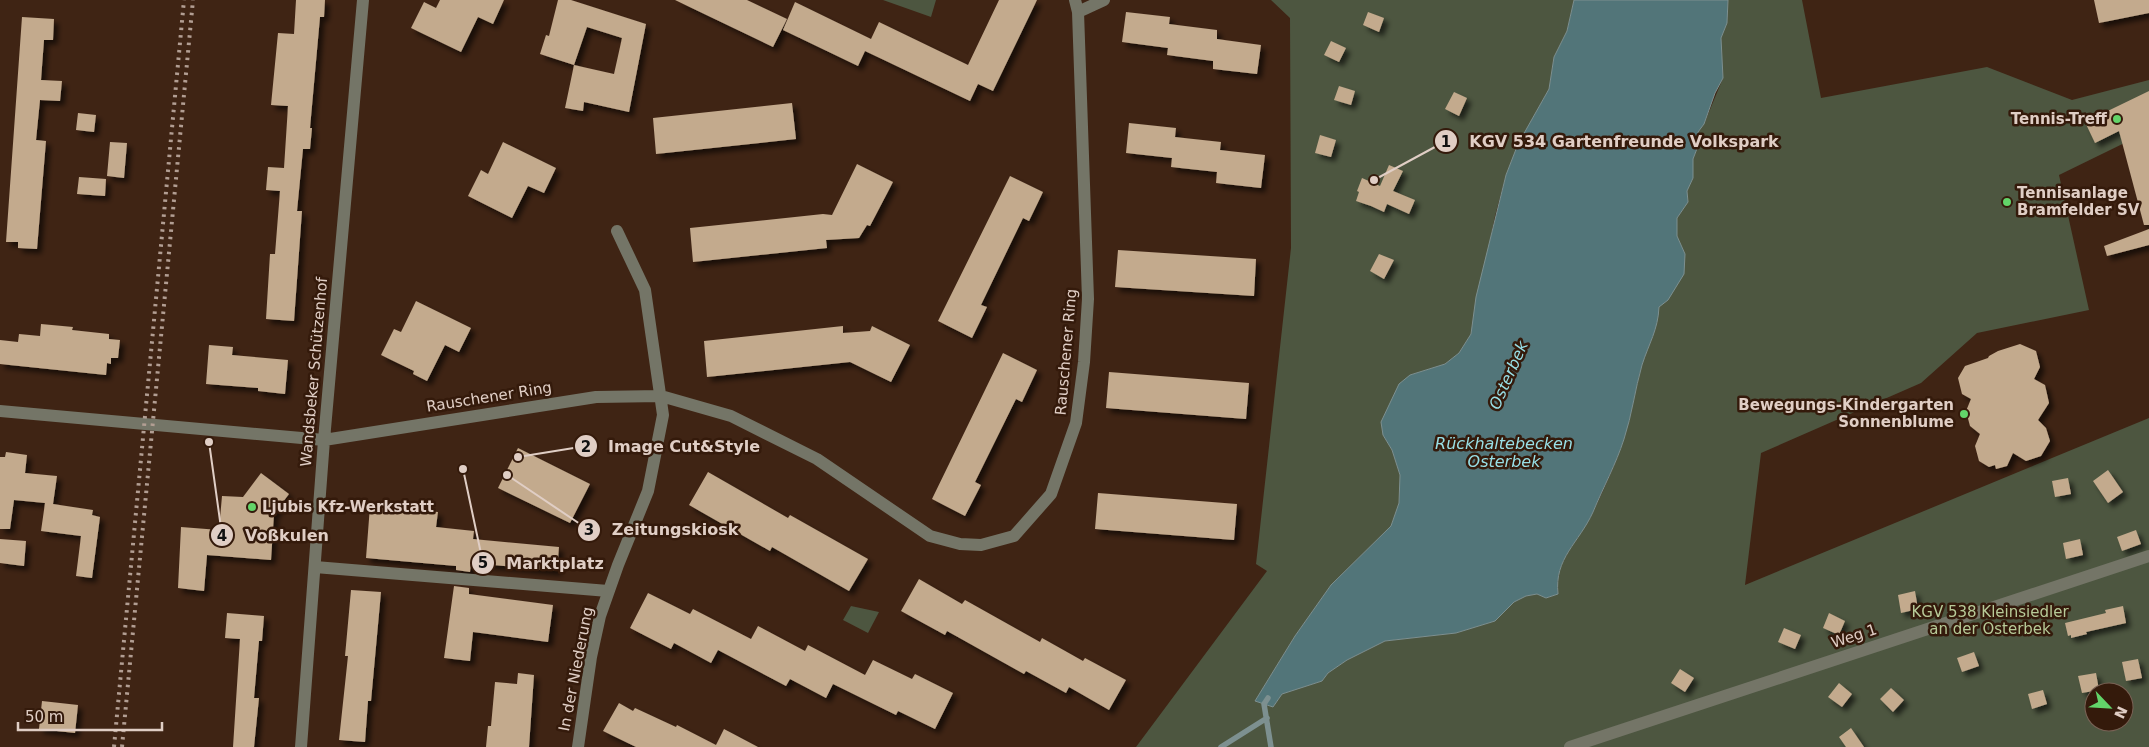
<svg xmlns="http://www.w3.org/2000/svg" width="2149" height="747" font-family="'DejaVu Sans',sans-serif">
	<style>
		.green { fill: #4d5640; fill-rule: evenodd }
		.water { fill: #527579; stroke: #7d9090 }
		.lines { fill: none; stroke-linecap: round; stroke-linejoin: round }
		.stream { stroke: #7d9090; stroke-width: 5.5 }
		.building { fill: #c3aa8d; fill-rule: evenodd; filter: url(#shadow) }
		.minor { stroke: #747567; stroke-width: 12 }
		.rail { stroke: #b29e93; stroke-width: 4; stroke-dasharray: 2.5 5; stroke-linecap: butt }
		.poi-dot { fill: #62d469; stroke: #341a0b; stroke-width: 2 }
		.labels { text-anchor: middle; stroke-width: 5; stroke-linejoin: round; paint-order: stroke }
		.poi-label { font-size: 15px; font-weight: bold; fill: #e0cec5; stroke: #341a0b; text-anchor: end }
		.street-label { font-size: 15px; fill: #e0cec5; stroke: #341a0b }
		.park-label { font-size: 15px; fill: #b7ca98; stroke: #341a0b }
		.water-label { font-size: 16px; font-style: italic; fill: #98dfe6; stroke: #341a0b }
		.leader { fill: none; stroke: #e0cec5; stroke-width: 2 }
		.callout-dot { fill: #e0cec5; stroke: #341a0b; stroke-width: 2 }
		.mark-label { font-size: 15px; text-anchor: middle; font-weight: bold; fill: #111 }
		.callout-label { font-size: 16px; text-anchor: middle; font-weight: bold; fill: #e0cec5; stroke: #341a0b; stroke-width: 5; stroke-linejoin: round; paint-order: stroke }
	</style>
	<defs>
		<filter id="shadow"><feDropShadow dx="4.5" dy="4.5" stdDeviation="2.5" flood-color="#0009"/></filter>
	</defs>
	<rect width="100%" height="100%" fill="#3f2414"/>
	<path class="green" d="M883,0H936L931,17Z
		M1271,0H1574L1567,31L1554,57L1549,89L1518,144L1506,175L1495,216L1471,334L1459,353L1445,364L1410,375L1383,435L1392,450L1400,475L1399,503L1391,526L1331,585L1295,636L1255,701L1273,707L1282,694L1322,681L1328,673L1347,660L1385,641L1456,633L1495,621L1514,602L1526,596L1537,594L1546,598L1558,594C1554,560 1577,544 1591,516C1603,492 1616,463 1624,439C1632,415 1635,389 1642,365C1649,343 1658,330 1658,306L1668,300L1685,254L1677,236V218L1688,202L1687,191L1693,178V159L1698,146V132L1704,124L1723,78L1721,38L1727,23L1728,0H1802L1821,98L1987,67L2072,100L2149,80V131L2059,175L2089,310L1977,333L1921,383L1761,453L1745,585L2149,418V747H1136L1267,571L1256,564L1291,248L1290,18ZM2094,692H2124V722H2094Z
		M851,606L879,612L868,633L843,620Z"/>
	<path class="water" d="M1574,0H1728L1727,23L1721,38L1723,78L1715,93L1704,124L1698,132V146L1693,159V178L1687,191L1688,202L1677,218V236L1685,254L1684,274L1668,300L1659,307C1658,330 1649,343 1642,365C1635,389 1632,415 1624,439C1616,464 1603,488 1593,512C1579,543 1554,558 1558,594L1546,598L1537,594L1526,596L1514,602L1495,621L1456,633L1385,641L1347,660L1328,673L1322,681L1282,694L1273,707L1255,701L1295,636L1331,585L1391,526L1399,503L1400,475L1392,450L1383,435L1381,422L1399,384L1410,375L1445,364L1459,353L1471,334L1476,297L1506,175L1518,144L1549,89L1554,57L1567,31Z"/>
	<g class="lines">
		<path class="stream" d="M1268,698L1264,704L1271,747
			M1221,747L1267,718"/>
	</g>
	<path class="building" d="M296,0H325L324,17H320L310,128H312L310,149H303L297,211H302L294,321L266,319L270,254H275L280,191L266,190L268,167L284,168L288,106L271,105L278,33L294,34Z
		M440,0H504L493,24L478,17L461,52L411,28L424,2L436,8Z
		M558,0H571L646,24L629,112L584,102L583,111L565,108L574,65L540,54L546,35L549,36ZM587,27L622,38L614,74L574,65Z
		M675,0H747L787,19L773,47Z
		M999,0H1037L993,91L978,84L970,101L865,51L858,66L783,30L795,2L871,39L879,22L968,65Z
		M2094,0H2149V13L2099,23Z
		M1126,12L1170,17L1169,24L1217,30V39L1261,45L1257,74L1213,69V61L1167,55L1168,48L1122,42Z
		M1368,12L1384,18L1379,32L1363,25Z
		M22,17L54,19L53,40H44L41,80L62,81L60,101L40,100L36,140L46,141L37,249L18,248V242H6Z
		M1331,41L1346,48L1339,62L1324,55Z
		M1339,86L1355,91L1351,105L1334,100Z
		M2149,91V225H2144L2119,131L2095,143L2085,122Z
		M1454,92L1467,98L1459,116L1445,109Z
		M792,103L796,139L656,154L653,118Z
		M78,113L96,115L94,132L76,130Z
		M1129,123L1176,128L1175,137L1221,142L1220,150L1265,155L1261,188L1216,183L1217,172L1171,167L1172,158L1126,153Z
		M1320,135L1336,140L1331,157L1315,153Z
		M110,142L127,143L124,178L107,176Z
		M503,142L556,168L544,193L528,186L512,218L468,196L481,170L488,174Z
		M857,164L893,182L870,226L867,225L859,238L826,240L827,248L693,262L690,228L823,214L832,215Z
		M1389,165L1403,171L1393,191L1415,200L1409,214L1387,204L1384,212L1371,206L1373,198L1371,206L1356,201L1359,192L1357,191L1362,178L1380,186Z
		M1010,176L1043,192L1029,221L1023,218L981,305L987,307L972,338L938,321Z
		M79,177L106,179L105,196L77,194Z
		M2149,229V245L2107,256L2104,246Z
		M1118,250L1256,259L1254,296L1115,287Z
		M1379,254L1394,260L1384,279L1370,271Z
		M416,301L471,328L459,352L445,345L427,381L413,374L414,371L381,355L394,329L401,332Z
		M41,324L73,327L72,330L109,334V339L120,340L118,358H111V364L107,363L106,375L0,364V340L18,342L19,334L40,336Z
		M843,326V333L870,331L872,326L910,345L891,382L850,362L707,377L704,341Z
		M2020,344L2036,351L2040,367L2034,379L2045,385L2049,403L2038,420L2046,428L2050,441L2041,456L2026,461L2013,453L2007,466L1996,469L1995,465L1989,467L1979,461L1975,446L1980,434L1970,426L1966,411L1971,399L1962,394L1958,378L1965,366L1988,358L1989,356L1998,351Z
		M209,345L233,347L232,355L288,360L285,394L258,391V388L206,384Z
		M1003,353L1037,370L1022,402L1016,399L975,482L981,485L965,516L932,499Z
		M1109,372L1249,383L1246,419L1106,408Z
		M518,448L590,484L570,523L498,488Z
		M6,452L27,455L25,473L57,476L53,504L93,510L92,515L100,517L92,578L76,576L81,536L41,531L45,503L14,500L10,529H0V457H5Z
		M2108,470L2123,492L2108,503L2093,481Z
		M708,472L788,518L790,515L868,559L849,591L772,547L770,551L689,505Z
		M261,473L289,494L274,514L271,560L207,555L204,591L178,588L181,527L219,530L222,496L243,497Z
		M2068,478L2071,494L2055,497L2052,481Z
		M1098,493L1237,504L1234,540L1095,529Z
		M370,506L438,512L436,527L474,531L473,539L559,547L557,571L471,563L470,572L456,570V566L366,558Z
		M2136,530L2141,544L2122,551L2117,537Z
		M0,539L26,541L24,566L0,563Z
		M2080,539L2083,555L2066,559L2063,543Z
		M919,579L962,604L965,600L1040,642L1042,638L1083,661L1085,658L1126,680L1109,710L1069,687L1066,693L1026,671L1024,674L947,631L945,635L901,611Z
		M454,586L469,588V594L553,605L548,642L473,632L470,661L444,658Z
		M351,590L381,592L371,701H368L365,742L339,740L348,656H345Z
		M1915,591L1918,609L1901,613L1898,595Z
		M648,593L690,614L693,609L751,639L758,626L805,651L808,645L865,675L873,660L912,679L915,674L953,693L935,729L898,711L896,715L833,684L826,698L790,679L786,686L718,650L711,663L674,643L671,649L630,628Z
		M2123,606L2126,623L2086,632L2087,634L2071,638V635L2068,636L2065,623L2106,613L2105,610Z
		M227,613L264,616L262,641H259L254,698H259L254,747H233L240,639L225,638Z
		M1829,613L1845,621L1839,635L1823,628Z
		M1784,628L1801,635L1795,649L1778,642Z
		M1974,652L1979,666L1962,672L1957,658Z
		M2138,659L2142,678L2126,681L2122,662Z
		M1680,669L1694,678L1685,692L1671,683Z
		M518,673L534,675L529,747H486L488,726H491L495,682L517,684Z
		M2096,673L2099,690L2082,693L2078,676Z
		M1839,683L1852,694L1842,707L1828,697Z
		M1891,688L1904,700L1893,712L1880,699Z
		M2043,690L2047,704L2032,709L2028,694Z
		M42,701L78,705L75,733L39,729Z
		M619,703L633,711L635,708L676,727L677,725L716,745L724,729L758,747H636L603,731Z
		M1851,728L1864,747H1846L1839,737Z"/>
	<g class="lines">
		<path class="minor" d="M1078,12L1104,0
			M0,411L324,440L596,397L661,396L731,416L817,459L930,536L960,544L981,545L1014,536L1051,494L1076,423L1084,362L1088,299L1078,12L1075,0
			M315,567L608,591
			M301,747L324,440L363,0
			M578,747L591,657L600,616L618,565L648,491L663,415L645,290L617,231
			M1570,747L2149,556"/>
		<path class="rail" d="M114,747L184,0
			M122,747L193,0"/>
	</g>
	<g class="poi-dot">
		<circle cx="2117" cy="119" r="5"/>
		<circle cx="2007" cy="202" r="5"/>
		<circle cx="1964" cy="414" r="5"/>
		<circle cx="252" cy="507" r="5"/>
	</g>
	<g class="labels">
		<g class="poi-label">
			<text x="2107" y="124">Tennis-Treff</text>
			<text x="2017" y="198" text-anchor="start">Tennisanlage<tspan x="2017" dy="17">Bramfelder SV</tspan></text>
			<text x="1954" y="410">Bewegungs-Kindergarten<tspan x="1954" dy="17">Sonnenblume</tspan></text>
			<text x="262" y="512" text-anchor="start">Ljubis Kfz-Werkstatt</text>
		</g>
		<g class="street-label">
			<text transform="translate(1066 352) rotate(-85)" y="5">Rauschener Ring</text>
			<text transform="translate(314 372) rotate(-85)" y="5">Wandsbeker Schützenhof</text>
			<text transform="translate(489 397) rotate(-9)" y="5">Rauschener Ring</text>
			<text transform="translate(1854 636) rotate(-18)" y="5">Weg 1</text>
			<text transform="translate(576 669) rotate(-79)" y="5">In der Niederung</text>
		</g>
		<g class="park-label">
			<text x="1990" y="617">KGV 538 Kleinsiedler<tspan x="1990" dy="17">an der Osterbek</tspan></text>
		</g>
		<g class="water-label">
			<text transform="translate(1508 375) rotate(-66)" y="6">Osterbek</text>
			<text x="1504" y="449">Rückhaltebecken<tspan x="1504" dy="18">Osterbek</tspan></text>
		</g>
	</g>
	<path class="leader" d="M1374 180L1446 141M518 457L586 446M507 475L589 530M209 442L222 535M463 469L483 563"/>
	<g class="callout-dot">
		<circle cx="1374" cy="180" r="5"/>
		<circle cx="518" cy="457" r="5"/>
		<circle cx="507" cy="475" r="5"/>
		<circle cx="209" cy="442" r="5"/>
		<circle cx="463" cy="469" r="5"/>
		<circle cx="1446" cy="141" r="12"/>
		<circle cx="586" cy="446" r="12"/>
		<circle cx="589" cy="530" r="12"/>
		<circle cx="222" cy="535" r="12"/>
		<circle cx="483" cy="563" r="12"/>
	</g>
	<g class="mark-label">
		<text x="1446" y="147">1</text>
		<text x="586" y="452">2</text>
		<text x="589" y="535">3</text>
		<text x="222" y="541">4</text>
		<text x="483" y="568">5</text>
	</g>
	<g class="callout-label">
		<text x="1624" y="147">KGV 534 Gartenfreunde Volkspark</text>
		<text x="684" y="452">Image Cut&amp;Style</text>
		<text x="675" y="535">Zeitungskiosk</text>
		<text x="287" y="541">Voßkulen</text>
		<text x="555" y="569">Marktplatz</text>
	</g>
	<g transform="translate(2109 707) rotate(115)"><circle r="24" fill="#341a0b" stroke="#796255"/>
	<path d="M0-4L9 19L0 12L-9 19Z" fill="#62d469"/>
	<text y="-8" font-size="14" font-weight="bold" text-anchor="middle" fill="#e0cec5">N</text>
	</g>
	<path d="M18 722v8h144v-8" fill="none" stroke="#e0cec5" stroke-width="2.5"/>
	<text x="25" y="722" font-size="15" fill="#e0cec5" stroke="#341a0b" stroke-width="4" paint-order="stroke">50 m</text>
</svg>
